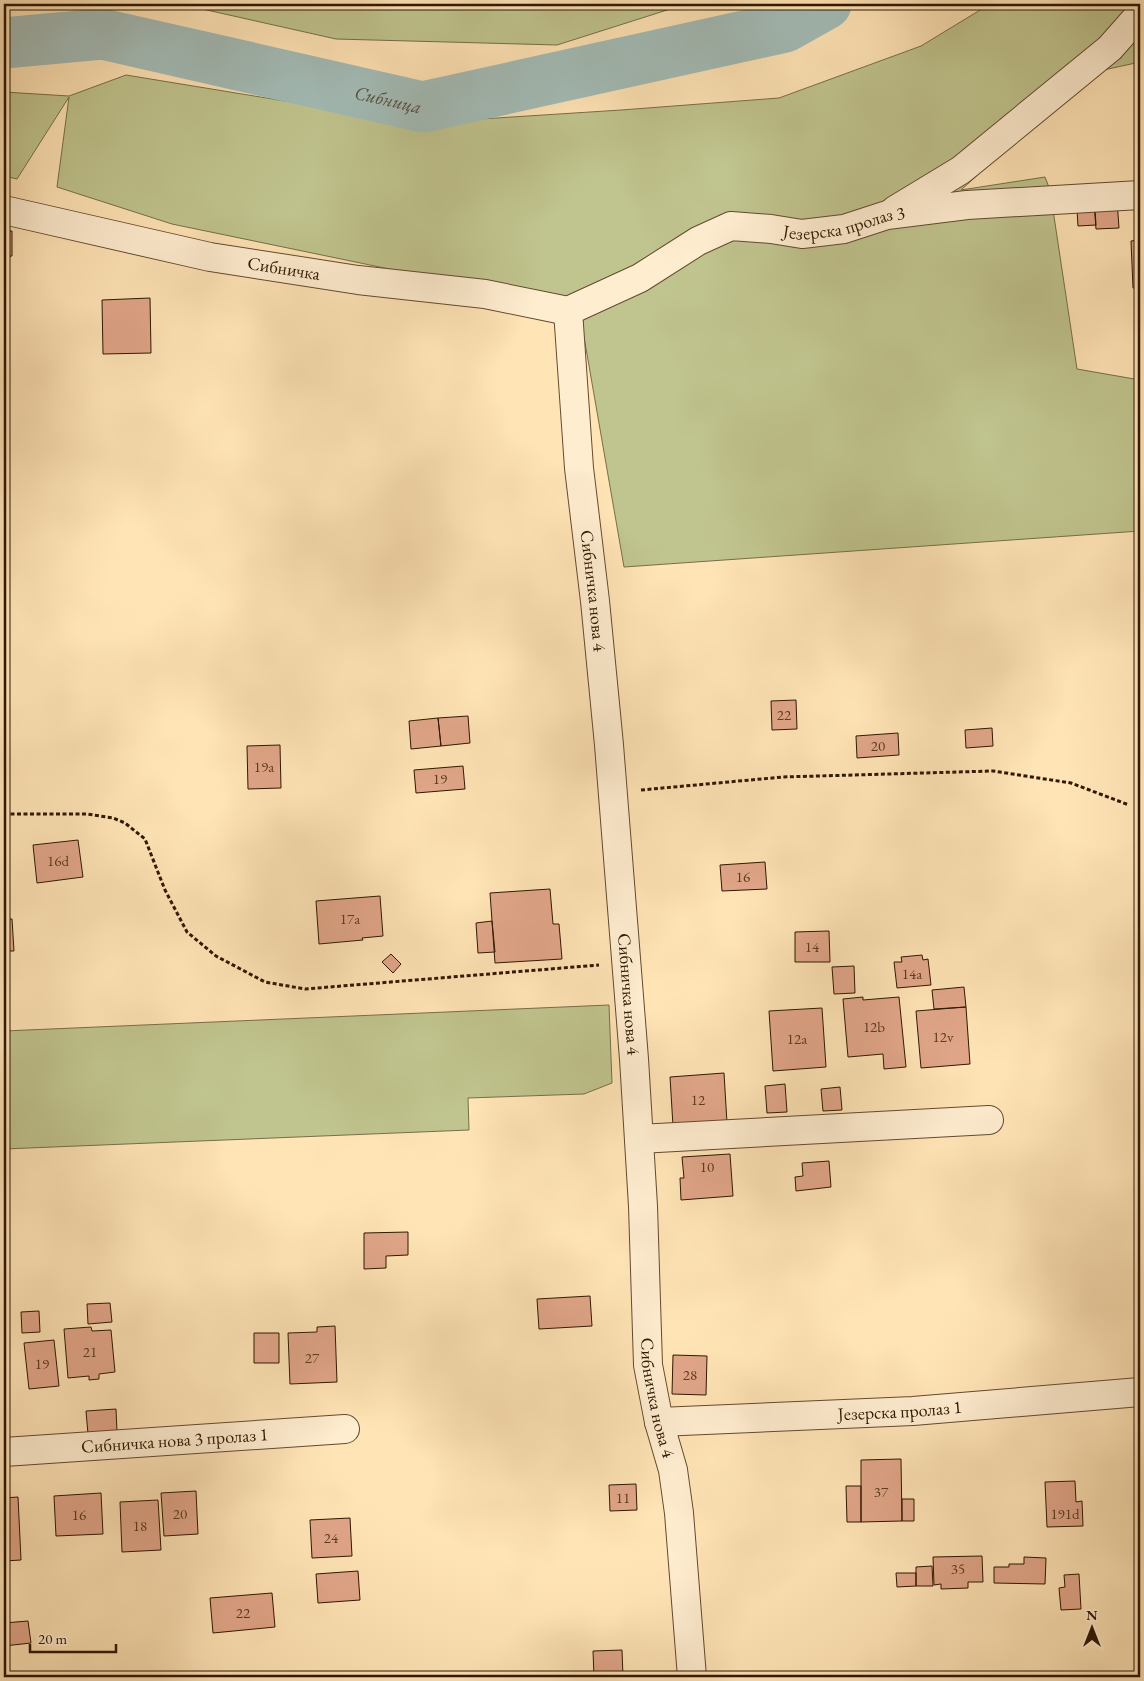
<svg xmlns="http://www.w3.org/2000/svg" width="1144" height="1681" font-family="'EB Garamond',serif">
	<style>
		.green { fill: #c0c48e; stroke: #786e47 }
		.lines { fill: none; stroke-linecap: round; stroke-linejoin: round }
		.river { stroke: #a3bcb7; stroke-width: 51 }
		.building { fill: #e1a689; stroke: #2f1700 }
		.minor-casing { stroke: #634a2e; stroke-width: 30 }
		.path { stroke: #2f1700; stroke-width: 3; stroke-dasharray: 4 2.5; stroke-linecap: butt }
		.minor { stroke: #ffedd0; stroke-width: 28 }
		.labels { text-anchor: middle; stroke-width: 4.5; stroke-linejoin: round; paint-order: stroke }
		.number-label { font-size: 15px; fill: #5c3b22 }
		.street-label { font-size: 18px; fill: #2f1700; stroke: #ffedd0 }
		.water-label { font-size: 19px; font-style: italic; fill: #585140; stroke: #ffedd0 }
	</style>
	<rect width="100%" height="100%" fill="#ffe4b6"/>
	<filter id="stains"><feTurbulence type="fractalNoise" baseFrequency=".004" numOctaves="4"/><feColorMatrix values="0 0 0 0 .2 0 0 0 0 .09 0 0 0 0 .02 0 0 0 .5 -.17"/></filter>
	<radialGradient id="worn" r=".72"><stop offset=".6" stop-color="#630" stop-opacity="0"/><stop offset="1" stop-color="#630" stop-opacity=".3"/></radialGradient>
	<path class="green" d="M180,4H686L557,45L336,39Z
		M990,4H1140V62L1090,73L961,190L1045,177L1050,190L1077,369L1140,380V531L624,567L584,337L544,301L172,224L57,187L69,97L17,179L4,176V92L69,96L126,75L419,123L621,110L779,98L921,46Z
		M609,1005L612,1083L584,1094L468,1098L469,1130L4,1149V1031Z"/>
	<g class="lines">
		<path class="river" id="s1" d="M4,43L102,34L423,107L785,27L826,4"/>
	</g>
	<path class="building" d="M1117,200L1119,228L1096,229L1094,202Z
		M1095,209L1096,225L1078,226L1077,210Z
		M4,231H12V256L4,257Z
		M1140,240V288H1133L1131,241Z
		M150,298L151,353L103,354L102,300Z
		M796,700L797,729L772,730L771,701Z
		M468,716L470,743L441,746L438,718Z
		M438,718L441,746L411,749L409,721Z
		M992,728L993,746L966,748L965,730Z
		M898,733L899,755L857,758L856,736Z
		M280,745L281,788L248,789L247,746Z
		M463,766L465,789L416,793L414,770Z
		M78,840L83,877L37,883L33,845Z
		M765,862L767,889L722,891L720,865Z
		M550,889L553,924H559L562,959L495,963L490,893Z
		M380,896L383,936L362,938L363,940L319,944L316,901Z
		M4,919H12L14,951H4Z
		M492,921L495,952L478,953L476,923Z
		M829,931L830,962H795V932Z
		M391,954L401,964L393,973L382,962Z
		M922,955L923,960L928,959L931,985L897,988L894,962H902L901,957Z
		M854,966L855,993L834,994L832,967Z
		M964,987L966,1007L934,1009L932,990Z
		M863,997V1000L899,997L906,1067L884,1069L883,1054L848,1057L843,999Z
		M966,1007L970,1064L921,1068L916,1011Z
		M822,1008L826,1067L773,1071L769,1011Z
		M724,1073L727,1123L673,1126L670,1077Z
		M785,1084L787,1112L767,1113L765,1086Z
		M840,1087L842,1110L823,1111L821,1089Z
		M730,1154L733,1196L681,1200L680,1178H684L682,1157Z
		M829,1161L831,1187L796,1191L795,1177L803,1176L802,1163Z
		M408,1232V1255L386,1256V1268L364,1269V1233Z
		M590,1296L592,1326L539,1329L537,1299Z
		M110,1303L112,1322L88,1324L87,1304Z
		M39,1311L40,1332L22,1333L21,1312Z
		M335,1326L337,1382L290,1384L288,1333L317,1332V1327Z
		M91,1327L92,1331L111,1330L115,1372L99,1374V1379L89,1380V1376L68,1378L64,1329Z
		M254,1333H279V1363H254Z
		M54,1340L59,1386L29,1389L24,1343Z
		M673,1355L707,1356L706,1395L672,1394Z
		M116,1409L117,1432L88,1434L86,1411Z
		M901,1459L902,1521L861,1522V1460Z
		M1075,1481L1076,1502L1082,1501L1083,1526L1047,1527L1045,1482Z
		M636,1484L637,1510L610,1511L609,1485Z
		M846,1486H861V1522H847Z
		M196,1491L198,1534L164,1536L161,1493Z
		M101,1493L103,1534L56,1536L54,1496Z
		M18,1497L21,1560L4,1561V1498Z
		M902,1499H914V1521H902Z
		M158,1500L161,1550L122,1552L120,1502Z
		M350,1518L352,1556L312,1558L310,1520Z
		M982,1556L983,1582H968V1588L941,1589V1584L934,1585L933,1557Z
		M1024,1557L1046,1558L1045,1584L994,1583V1567H1009V1564H1024Z
		M932,1566L933,1586H916V1567Z
		M358,1571L360,1600L318,1603L316,1574Z
		M896,1573H916V1586L897,1587Z
		M1079,1574L1081,1609L1061,1610L1059,1588L1065,1587L1064,1575Z
		M272,1593L275,1627L213,1633L210,1598Z
		M28,1621L31,1643L4,1646V1623Z
		M622,1650L623,1677H594L593,1651Z"/>
	<g class="lines">
		<defs>
			<g id="minor">
				<path id="s2" d="M4,210L210,257L358,280L485,294L568,311"/>
				<path d="M895,210L961,170L1110,48L1140,14"/>
				<path id="s3" d="M568,311L579,468L595,601L609,745L634,1059L643,1206L648,1365L659,1422L673,1470L679,1513L692,1677"/>
				<path id="s4" d="M568,311L640,278L698,241L731,226L771,229L802,234L844,229L887,215L967,205L1140,195"/>
				<path d="M639,1139L989,1120"/>
				<path id="s5" d="M659,1422L913,1411L1140,1392"/>
				<path id="s6" d="M4,1452L345,1429"/>
			</g>
		</defs>
		<use href="#minor" class="minor-casing"/>
		<path class="path" d="M641,790L783,777L993,771L1071,783L1129,805
			M4,814H87L113,818L125,823L145,839L165,890L187,932L216,956L265,982L305,989L599,965"/>
		<use href="#minor" class="minor"/>
	</g>
	<g class="labels">
		<g class="number-label">
			<text x="784" y="720">22</text>
			<text x="878" y="751">20</text>
			<text x="264" y="772">19a</text>
			<text x="440" y="784">19</text>
			<text x="58" y="866">16d</text>
			<text x="743" y="882">16</text>
			<text x="350" y="924">17a</text>
			<text x="812" y="952">14</text>
			<text x="912" y="979">14a</text>
			<text x="874" y="1032">12b</text>
			<text x="943" y="1042">12v</text>
			<text x="797" y="1044">12a</text>
			<text x="698" y="1105">12</text>
			<text x="707" y="1172">10</text>
			<text x="90" y="1357">21</text>
			<text x="312" y="1363">27</text>
			<text x="42" y="1369">19</text>
			<text x="690" y="1380">28</text>
			<text x="881" y="1497">37</text>
			<text x="623" y="1503">11</text>
			<text x="180" y="1519">20</text>
			<text x="1065" y="1519">191d</text>
			<text x="79" y="1520">16</text>
			<text x="140" y="1531">18</text>
			<text x="331" y="1543">24</text>
			<text x="958" y="1574">35</text>
			<text x="243" y="1618">22</text>
		</g>
		<g class="street-label">
			<text dy="6" stroke="none"><textPath href="#s4" startOffset="299">Језерска пролаз 3</textPath></text>
			<text dy="6" stroke="none"><textPath href="#s2" startOffset="286">Сибничка</textPath></text>
			<text dy="6" stroke="none"><textPath href="#s3" startOffset="281">Сибничка нова 4</textPath></text>
			<text dy="6" stroke="none"><textPath href="#s3" startOffset="686">Сибничка нова 4</textPath></text>
			<text dy="6" stroke="none"><textPath href="#s3" startOffset="1091">Сибничка нова 4</textPath></text>
			<text dy="6" stroke="none"><textPath href="#s5" startOffset="241">Језерска пролаз 1</textPath></text>
			<text dy="6" stroke="none"><textPath href="#s6" startOffset="171">Сибничка нова 3 пролаз 1</textPath></text>
		</g>
		<g class="water-label">
			<text dy="7" stroke="none"><textPath href="#s1" startOffset="392">Сибница</textPath></text>
		</g>
	</g>
	<rect width="1144" height="1681" fill="none" stroke="#ffe4b6" stroke-width="20"/>
	<rect x="5" y="5" width="1134" height="1671" fill="none" stroke="#2f1700" stroke-width="2.5"/>
	<rect x="10" y="10" width="1124" height="1661" fill="none" stroke="#2f1700"/>
	<g transform="translate(1092 1628)" stroke="#ffedd0" stroke-width="4" paint-order="stroke">
	<path d="M0-4L9 19L0 12L-9 19Z" fill="#2f1700"/>
	<text y="-8" font-size="14" font-weight="bold" text-anchor="middle" fill="#2f1700">N</text>
	</g>
	<path d="M30 1644v8h86v-8" fill="none" stroke="#2f1700" stroke-width="2.5"/>
	<text x="38" y="1644" font-size="15" fill="#2f1700" stroke="#ffedd0" stroke-width="4" paint-order="stroke">20 m</text>
	<rect width="100%" height="100%" filter="url(#stains)"/>
	<rect width="100%" height="100%" fill="url(#worn)"/>
</svg>
